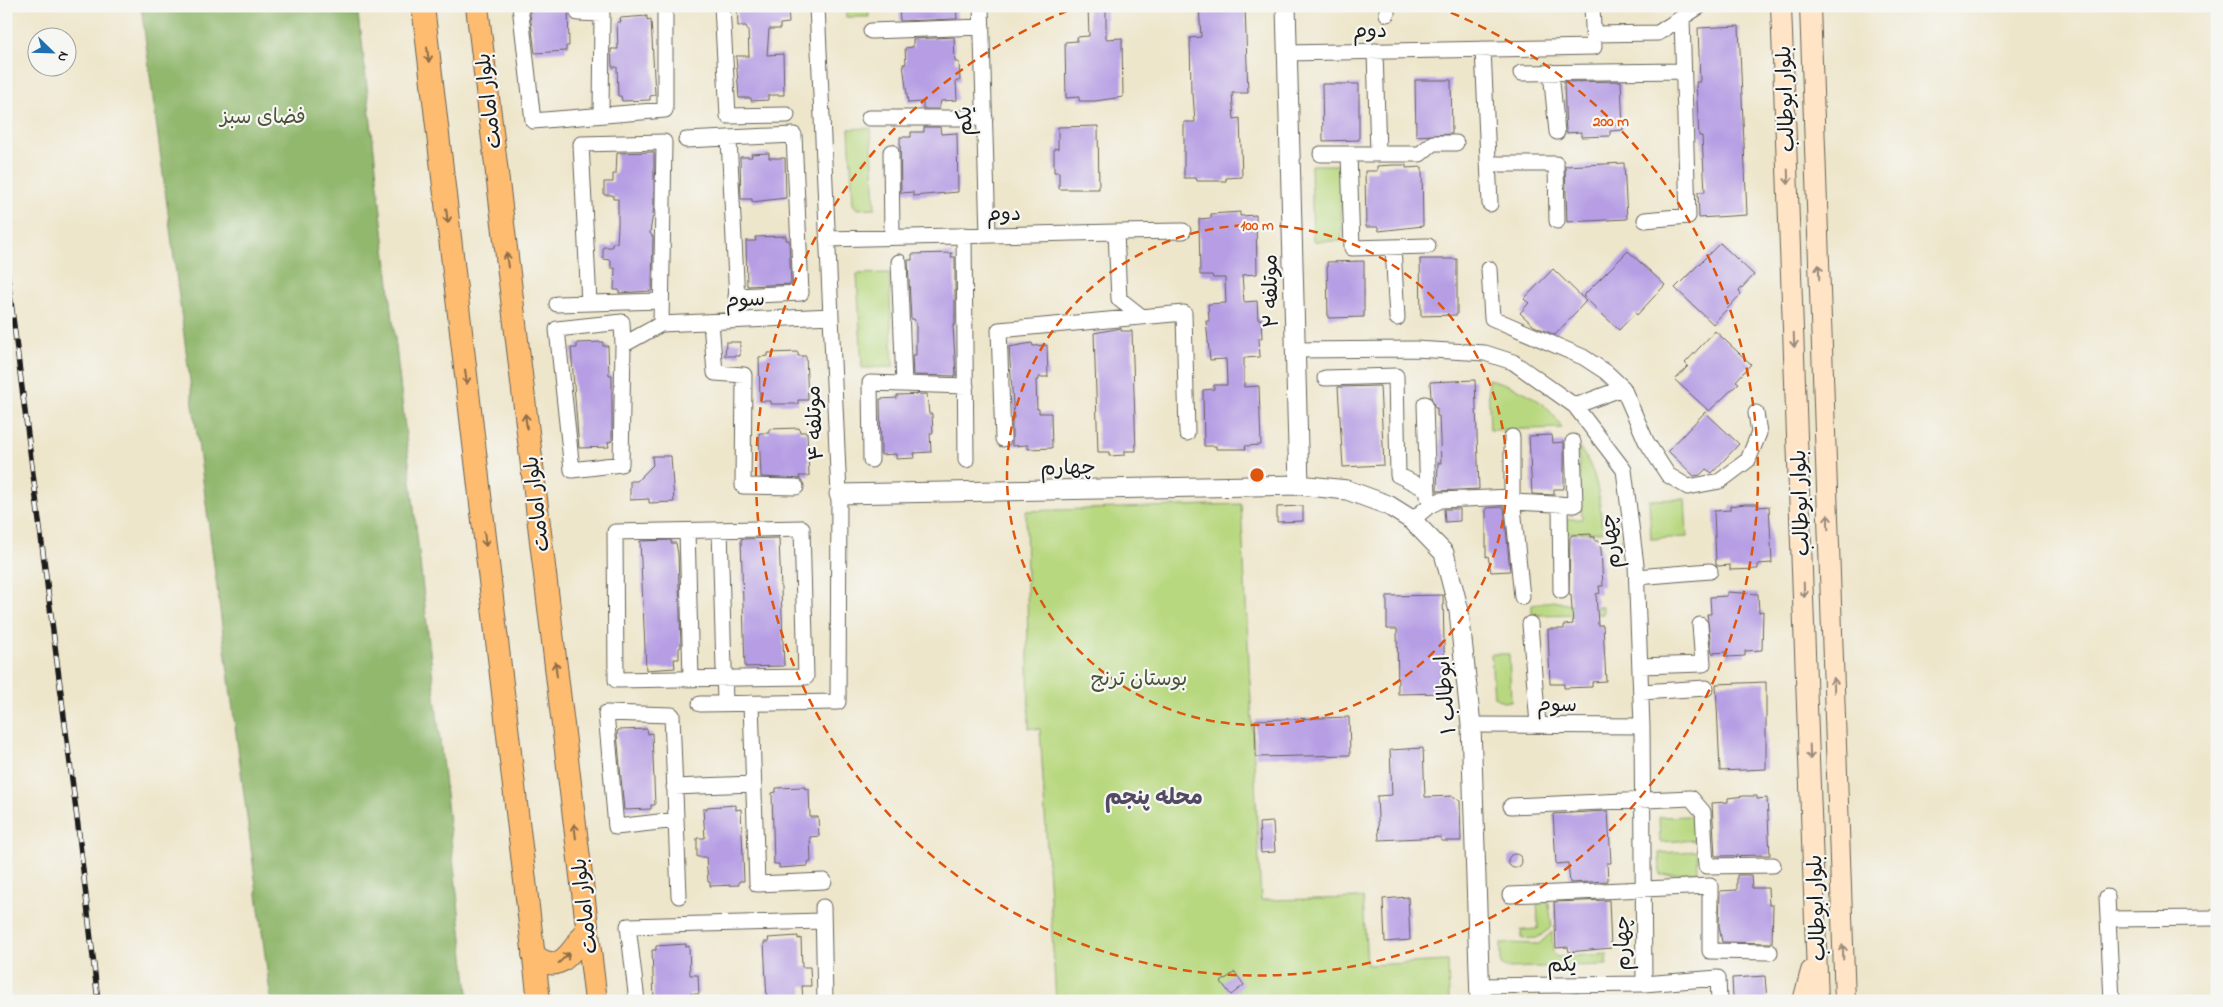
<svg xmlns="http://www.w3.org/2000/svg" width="2223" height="1007" font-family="'Indie Flower','Playpen Sans Arabic',sans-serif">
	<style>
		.green { fill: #b8d87f; stroke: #6a7a4e }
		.forest { fill: #92b86e; stroke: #576a45 }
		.building { fill: #b69de4 }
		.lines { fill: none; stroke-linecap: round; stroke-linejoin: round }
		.minor-casing { stroke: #666359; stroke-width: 17 }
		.tertiary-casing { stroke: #666359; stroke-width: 21 }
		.secondary-casing { stroke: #666359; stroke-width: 22 }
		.primary-casing { stroke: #666359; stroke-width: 24 }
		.minor { stroke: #fff; stroke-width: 15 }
		.tertiary { stroke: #fff; stroke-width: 19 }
		.secondary { stroke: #ffe4c6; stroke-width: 20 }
		.primary { stroke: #febc70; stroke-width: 22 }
		.rail-casing { stroke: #1c1c1c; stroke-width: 5.5 }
		.rail { stroke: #f6f6f2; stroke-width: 4; stroke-dasharray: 11; stroke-linecap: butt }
		.oneway { stroke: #8d6c46 }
		.oneway2 { stroke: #998a7a }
		.ring { fill: none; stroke: #de560d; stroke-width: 2.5; stroke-dasharray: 9 6 }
		.labels { text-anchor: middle; stroke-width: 4.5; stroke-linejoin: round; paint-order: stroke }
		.street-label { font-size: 21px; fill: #1c1c1c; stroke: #f6f6f2 }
		.park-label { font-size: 21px; fill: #4b543a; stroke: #f6f6f2 }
		.neighbourhood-label { font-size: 22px; font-weight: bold; fill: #524962; stroke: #f6f6f2 }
		.centre { fill: #de560d; stroke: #f6f6f2; stroke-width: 2.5 }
		.ring-label { font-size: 15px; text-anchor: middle; font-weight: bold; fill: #de560d; stroke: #f6f6f2; stroke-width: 4.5; stroke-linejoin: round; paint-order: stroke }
	</style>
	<rect width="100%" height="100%" fill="#f6f6f2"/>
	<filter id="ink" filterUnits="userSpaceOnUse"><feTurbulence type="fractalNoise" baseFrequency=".02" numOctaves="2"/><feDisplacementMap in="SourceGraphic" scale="10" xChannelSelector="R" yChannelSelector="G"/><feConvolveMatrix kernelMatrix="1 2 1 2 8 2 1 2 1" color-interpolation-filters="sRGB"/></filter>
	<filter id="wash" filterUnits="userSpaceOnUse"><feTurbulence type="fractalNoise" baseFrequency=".0096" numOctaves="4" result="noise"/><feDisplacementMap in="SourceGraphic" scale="20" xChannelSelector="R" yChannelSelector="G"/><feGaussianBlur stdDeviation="1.12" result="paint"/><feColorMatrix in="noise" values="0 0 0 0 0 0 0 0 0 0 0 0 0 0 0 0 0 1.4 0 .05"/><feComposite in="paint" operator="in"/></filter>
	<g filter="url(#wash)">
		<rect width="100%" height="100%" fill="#eee6cb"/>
		<path class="green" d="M846,6H868L869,17H846Z
			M871,128L875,208L857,209L853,204L849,129Z
			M1311,165H1340L1342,241H1313Z
			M889,273L893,367L862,368L857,274Z
			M1488,379C1518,386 1547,400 1562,428L1490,430Z
			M1578,447C1599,470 1600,502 1602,532L1564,533L1562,519H1582Z
			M1685,499L1687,537L1651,539L1649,500Z
			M1241,504L1261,900L1363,898L1367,965L1448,961L1449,1001H1056L1040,729L1029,728L1026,511Z
			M1554,601L1574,606L1603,607V614L1532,615V604Z
			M1491,654H1509L1511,701L1503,702L1494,697Z
			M1691,816L1697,820L1698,840L1660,842L1659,817Z
			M1697,851L1698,872L1660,875L1659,853Z
			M1537,896L1548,897L1552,927L1537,938L1522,939L1521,930L1538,929Z
			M1552,932L1553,954L1557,957L1607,954V965L1506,968L1501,965V943L1539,944Z"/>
		<path class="forest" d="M141,6H358L469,1001H271Z"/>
		<g id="blocks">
			<path class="building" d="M529,6H568L569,46H566V51L535,53Z
				M737,6H788L789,23L780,24V29H769L767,55L783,54L784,95H768V100L751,101V98H739L736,56H749L748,30L746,26H738Z
				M899,6H956L957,19L900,21Z
				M1088,6H1106V39L1122,38L1123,97L1095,101H1079V97L1066,98L1065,42L1077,41V37L1089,36Z
				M1199,6H1245L1248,93H1232L1234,119L1240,118L1242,177L1226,178V181H1197L1196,178H1184V122H1195L1193,94H1191L1190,38L1201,37Z
				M647,16V20L651,19L655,95L650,96V100L622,101L621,96H618L617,67H612L611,49H618L617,22H621L620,18Z
				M1739,26L1747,215L1699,218L1698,192H1705L1702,136H1699L1696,82H1700L1698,28Z
				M954,37L955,62H959L960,81H956L957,100L941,101L939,109H923V102L908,103L903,64H906L905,48L913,47V39Z
				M1415,80H1451L1452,134L1416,136Z
				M1621,81L1623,130L1610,131V136L1581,137V132L1566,133L1564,82Z
				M1322,84H1359V140L1323,141Z
				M1098,126L1099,189H1059V172H1054V148L1058,149V127Z
				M924,127H940L941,134L957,133L958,192L913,196V192L901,193L900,137H911V132H924Z
				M654,152V207L650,233L653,237L652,291L619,293V290H614L615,268H611V260L603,259V247H612V243H617L618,226V199H613V195H604V182H613V174H616L617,153Z
				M769,153V158H785L786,198L752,202V199H741L740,157H752L751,154Z
				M1624,163L1627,219L1567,222L1565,166Z
				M1393,165H1406V168L1422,167L1423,226L1379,231L1378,227H1366L1365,171H1377V166Z
				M1240,212V216L1256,215L1257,274L1242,275L1244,302L1257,301L1258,319H1261L1262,338H1259L1260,357L1244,358V387L1259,386L1261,445L1245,446L1246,449H1216V446H1204L1203,390L1214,389V385H1227L1226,359L1210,360L1206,321H1209L1208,304L1226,303L1225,278H1213L1212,275H1200L1199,219L1211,218V214Z
				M786,236V240H789L791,284L747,286L746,241H756L755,237Z
				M1720,243L1754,275L1739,291L1741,294L1713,324L1675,288Z
				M1628,251L1665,285L1637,315L1635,313L1619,330L1583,296Z
				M952,253L951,257H955V325H953L956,376L913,375L912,355H916V324L914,319H911L908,260H912V254Z
				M1420,259H1457V315L1421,316Z
				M1364,261V317L1328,318L1327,262Z
				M1553,269L1586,301L1555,335L1534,326L1520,313L1529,303L1524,299Z
				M1121,328V331H1132L1136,451H1125V455L1109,456V452H1098L1094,333Z
				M1715,331L1751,364L1736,381L1739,383L1709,411L1675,380L1688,366L1685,363Z
				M603,342V346H608L609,375H612V441L608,442L609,447L579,448L571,348H577V343Z
				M726,342H740V356H725Z
				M1032,343L1033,346L1047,345L1048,377H1039V380H1036L1037,409H1039V413H1051L1052,448L1028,449V445L1012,446V419L1014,418L1009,347Z
				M798,352V356H806L808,400H798V404H771V401H760L759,357L768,356V353Z
				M1475,380L1479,489L1437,491L1438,463H1441L1439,416H1437V408H1435L1431,397L1430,382Z
				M1380,386L1384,465L1343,467L1338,387Z
				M927,394L929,414H932L933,433H930L931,452L914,453L915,458L896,459V454L881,455L880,399L897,398V395Z
				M1705,412L1739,444L1712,473L1706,469L1700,475L1694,476L1668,451Z
				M799,428L800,432H807L809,476H799L800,479L761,477L759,433H769V429Z
				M1552,435L1553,443L1564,442V489H1554V495L1532,494L1529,436Z
				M652,456H671L674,502L649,503V499L630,500V481H637L653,465Z
				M1745,504H1758L1759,507L1769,506L1772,563L1758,564V569L1730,570V565L1718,566L1716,564L1714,511L1730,510V506Z
				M1303,506V521L1277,522V507Z
				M1504,507L1510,571L1491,572L1488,556L1486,557V508Z
				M1444,509H1460V521L1445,522Z
				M1591,534V537H1595V541H1599L1601,549L1603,586H1599L1600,593L1596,594L1598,625H1603L1606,681L1592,682V687L1564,688V684H1550L1548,629H1564V625L1573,624L1571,595H1569L1570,538L1572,535Z
				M779,538L784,666L745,667L741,539Z
				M671,540V543H676L678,554L681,647L679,648V659H674L675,668L646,670L640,541Z
				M1727,592L1758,594L1759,612L1763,611L1762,650L1745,651V656L1727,657V652L1712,653L1707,614H1711L1710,597L1727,596Z
				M1443,595L1445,693L1398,694L1397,629H1387V596Z
				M1766,682V769L1720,771L1716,684Z
				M1349,717L1350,755L1256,757L1255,720Z
				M647,729L648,734L652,733L655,805H651V809L624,810L617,733L618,730Z
				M1423,748L1425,797L1453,796L1460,801L1461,841H1441V837L1379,840L1377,796L1392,795L1390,750Z
				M805,787V789H809L810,817H818L819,836L810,837L811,862H808V866L779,868V864H774L772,793L776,792V788Z
				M1744,796H1757V799L1767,798L1770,855L1715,856L1712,803L1728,802V798Z
				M736,805V810L741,809L744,881H739V885L710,886V882H708L706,857H697V838H705L703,809H707V807Z
				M1608,811L1611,863H1607L1608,881L1570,883L1568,863L1556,864L1553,814Z
				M1273,822L1275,852L1261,853L1259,823Z
				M1508 861a7 7 0 1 1 14 0a7 7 0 1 1-14 0Z
				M1737,875H1751L1752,888H1768L1769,905H1773L1772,943L1722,942L1719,926L1720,891L1737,890Z
				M1408,897L1410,940L1385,942L1383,899Z
				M1609,900L1611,948L1569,952L1568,947L1556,948L1554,902Z
				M798,936V939L801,938L802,967H810L811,986H802L803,1001H767L764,942H769L768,938Z
				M686,944V947L689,946L690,975H698L699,994H690V1001H654L652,950H656V946Z
				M1235,972L1244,985L1231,995L1221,982Z
				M1765,976L1767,1001H1736V997H1733L1732,978Z"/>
		</g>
	</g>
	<g filter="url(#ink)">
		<use href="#blocks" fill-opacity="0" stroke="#666359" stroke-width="1"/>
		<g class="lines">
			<defs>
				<path id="minor" d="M520,6L533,121L665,110V12
					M578,6V13L602,14L601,115
					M722,6L728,116L787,115
					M981,6L988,234
					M1387,6V14
					M871,31L982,27
					M1593,34L1658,33L1700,6
					M1483,49L1490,204
					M1375,51L1378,154H1420L1433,143H1456
					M1287,53L1594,47L1592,6
					M1551,72L1557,132
					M1521,73L1683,71
					M869,118H985
					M729,139L738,320
					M686,140L794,135L801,293L736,296
					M891,152L892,237
					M1321,154H1378
					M1349,154L1352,248L1428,246
					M1488,164H1556L1557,221
					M1645,220L1688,216L1682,18
					M1116,232L1183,231
					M964,235L966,460
					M827,239L1116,232L1119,299L1142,317
					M1393,247L1397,318
					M899,262L904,384
					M1489,269L1492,318L1583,357L1606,372L1623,388L1646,441L1668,475L1688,487L1720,481L1748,460L1759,433L1756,413
					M589,303L581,144L664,142L661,324
					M557,304L661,301
					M711,322L715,373L744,375L743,486L796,487
					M623,345L622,322L557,329L572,470L621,464L623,345L661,324L831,316
					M1294,350L1415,349L1485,353L1513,362L1575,406L1624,470L1636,565L1642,726L1644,984
					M1325,378L1396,376L1398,475L1428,490
					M1425,404L1428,497
					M1575,406L1623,388
					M1003,439L999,330L1184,313L1187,433
					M871,460L870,383L966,386
					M1512,497L1522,597
					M1512,502L1575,505L1573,442
					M1560,504L1561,591
					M1412,520L1429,506L1441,500L1512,497V437
					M802,528L806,677L616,680L615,532Z
					M720,530L725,703
					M687,531L691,678
					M1637,577L1710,571
					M1530,624L1538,725
					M1640,666L1703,664L1700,625
					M1641,692L1706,688
					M751,703L757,884L824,881
					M700,704L838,702L839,494L817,6
					M1471,725L1642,726
					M674,787L753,784
					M1511,806L1691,798L1703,812L1706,866L1773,865
					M676,820L616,827L606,713L672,715L679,896
					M1510,895L1710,886V951L1770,952
					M2107,897L2112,1001
					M823,907L825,1001
					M2108,919L2217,918
					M1480,986L1644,984L1718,978L1719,1001
					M637,1001L628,926L823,921"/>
				<path id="tertiary" d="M1286,6L1299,485
					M839,494L1299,485L1347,490L1388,505L1412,520L1444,553L1459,611L1471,725L1480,1001"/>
				<path id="secondary" d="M1781,6L1818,1001
					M1810,6L1845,1001
					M1803,1001L1811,971"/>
				<path id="primary" d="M423,6L539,1001
					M477,6L596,1001
					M533,954C560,978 571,951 587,930"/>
			</defs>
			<use href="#minor" class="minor-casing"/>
			<use href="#tertiary" class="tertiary-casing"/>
			<use href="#secondary" class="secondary-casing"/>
			<use href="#primary" class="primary-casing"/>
			<use href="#minor" class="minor"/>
			<use href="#tertiary" class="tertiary"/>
			<use href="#secondary" class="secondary"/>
			<use href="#primary" class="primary"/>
			<defs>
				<path id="rail" d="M6,263L78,826L98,1001"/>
			</defs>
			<use href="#rail" class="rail-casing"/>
			<use href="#rail" class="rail"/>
		</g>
		<defs><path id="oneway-shaft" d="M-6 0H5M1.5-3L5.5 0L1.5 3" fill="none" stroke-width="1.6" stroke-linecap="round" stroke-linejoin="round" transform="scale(1.25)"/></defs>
		<g class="oneway">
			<use href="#oneway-shaft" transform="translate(428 55) rotate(83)"/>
			<use href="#oneway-shaft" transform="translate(447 216) rotate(83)"/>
			<use href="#oneway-shaft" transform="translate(507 260) rotate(-97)"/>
			<use href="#oneway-shaft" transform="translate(466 377) rotate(83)"/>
			<use href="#oneway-shaft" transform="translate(526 421) rotate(-97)"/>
			<use href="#oneway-shaft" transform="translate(485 539) rotate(83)"/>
			<use href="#oneway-shaft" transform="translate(556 669) rotate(-97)"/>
			<use href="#oneway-shaft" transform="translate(575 831) rotate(-97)"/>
			<use href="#oneway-shaft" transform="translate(564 958) rotate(-43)"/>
		</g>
		<g class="oneway2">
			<use href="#oneway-shaft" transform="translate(1788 177) rotate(88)"/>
			<use href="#oneway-shaft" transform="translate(1819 272) rotate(-92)"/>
			<use href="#oneway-shaft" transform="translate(1794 340) rotate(88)"/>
			<use href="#oneway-shaft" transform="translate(1828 522) rotate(-92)"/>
			<use href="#oneway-shaft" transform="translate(1804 590) rotate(88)"/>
			<use href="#oneway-shaft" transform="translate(1834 685) rotate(-92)"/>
			<use href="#oneway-shaft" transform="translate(1810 752) rotate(88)"/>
			<use href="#oneway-shaft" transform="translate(1843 952) rotate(-92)"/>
		</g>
	</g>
	<g class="ring">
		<circle cx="1257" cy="475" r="250"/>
		<path d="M1437 7A501 501 0 1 1 1077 7"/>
	</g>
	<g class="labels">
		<g class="street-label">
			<text transform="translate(1370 30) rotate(-1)" y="7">دوم</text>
			<text transform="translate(1785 99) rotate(-92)" y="7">بلوار ابوطالب</text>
			<text transform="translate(488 101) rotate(-97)" y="7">بلوار امامت</text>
			<text transform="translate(964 121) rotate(-92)" y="7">یکم</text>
			<text transform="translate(1004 213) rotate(-1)" y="7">دوم</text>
			<text transform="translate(1270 291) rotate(-91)" y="7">موتلفه ۲</text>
			<text transform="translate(745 299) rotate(-3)" y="7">سوم</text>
			<text transform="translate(814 423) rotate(-93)" y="7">موتلفه ۴</text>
			<text transform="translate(1068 467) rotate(-1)" y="7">چهارم</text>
			<text transform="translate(1800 503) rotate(-92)" y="7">بلوار ابوطالب</text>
			<text transform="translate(536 504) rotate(-97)" y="7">بلوار امامت</text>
			<text transform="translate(1610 541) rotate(-97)" y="7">چهارم</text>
			<text transform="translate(1445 695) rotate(-95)" y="7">ابوطالب ۱</text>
			<text x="1557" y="711">سوم</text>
			<text transform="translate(584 906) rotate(-97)" y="7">بلوار امامت</text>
			<text transform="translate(1816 908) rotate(-92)" y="7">بلوار ابوطالب</text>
			<text transform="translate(1622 943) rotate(-91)" y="7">چهارم</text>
			<text transform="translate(1562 964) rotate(-1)" y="7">یکم</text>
		</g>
		<g class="park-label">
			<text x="263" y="123">فضای سبز</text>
			<text x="1139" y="685">بوستان ترنج</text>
		</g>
		<g class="neighbourhood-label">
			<text x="1154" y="804">محله پنجم</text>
		</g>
	</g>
	<circle cx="1257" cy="475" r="8" class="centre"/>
	<g class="ring-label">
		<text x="1611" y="126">200 m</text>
		<text x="1257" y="230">100 m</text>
	</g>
	<rect width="2223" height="1007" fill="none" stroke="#f6f6f2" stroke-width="25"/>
	<g transform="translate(52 52) rotate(113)"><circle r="24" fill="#f6f6f2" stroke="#9f9f9c"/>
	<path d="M0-4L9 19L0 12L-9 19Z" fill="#1f6fb2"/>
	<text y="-8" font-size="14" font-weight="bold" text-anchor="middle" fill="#1c1c1c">N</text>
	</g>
</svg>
